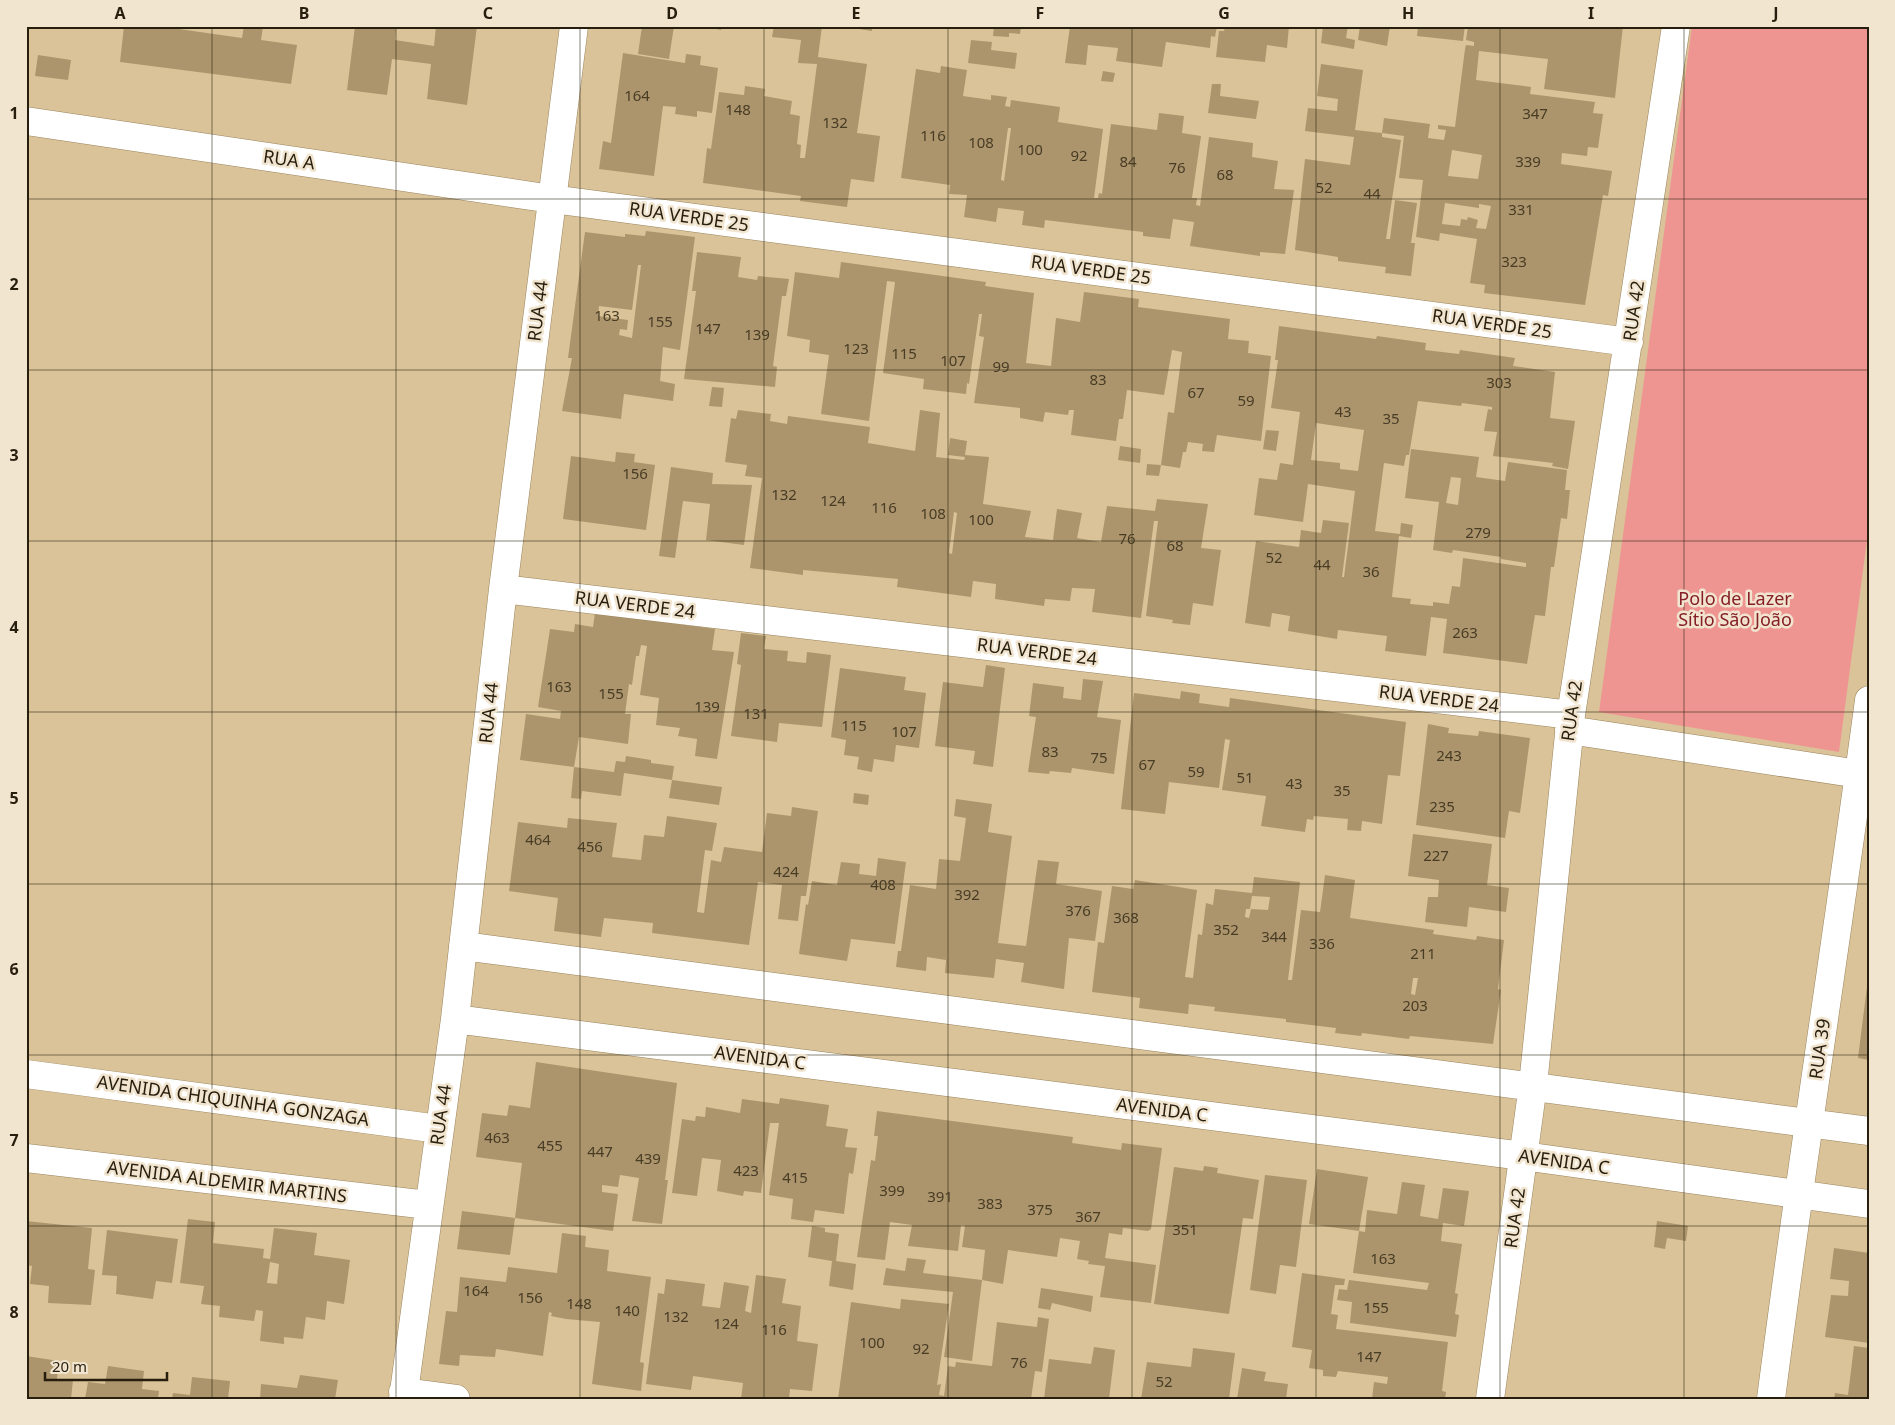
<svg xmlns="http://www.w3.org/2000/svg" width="1895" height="1425" font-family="'Noto Sans',sans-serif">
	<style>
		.green { fill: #ee9592 }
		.building { fill: #ac956c; fill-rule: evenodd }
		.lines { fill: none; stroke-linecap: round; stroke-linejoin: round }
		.street-casing { stroke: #9a845c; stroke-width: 29 }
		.street { stroke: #fff; stroke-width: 28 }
		.grid { fill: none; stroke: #271e0d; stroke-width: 1; stroke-opacity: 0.55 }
		.labels { text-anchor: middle; stroke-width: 5; stroke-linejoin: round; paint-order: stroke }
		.number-label { font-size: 15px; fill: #483c25 }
		.street-label { font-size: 18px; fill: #271e0d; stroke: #f1e5d0 }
		.park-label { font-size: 18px; fill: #861f26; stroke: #f1e5d0 }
		.neatline { fill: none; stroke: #271e0d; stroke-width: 2 }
		.grid-label { font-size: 16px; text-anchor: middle; font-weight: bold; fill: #271e0d }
	</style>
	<rect width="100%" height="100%" fill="#dac399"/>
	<path class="green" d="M1692,26H1869V525L1839,752L1599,712Z"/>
	<path class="building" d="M124,26H179V29L242,38L244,26H263L261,40L297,45L291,84L120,62Z
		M355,26H396L395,40L434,46L436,26H477L467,105L427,99L431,64L392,59L387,95L347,90Z
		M642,26H674L669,59L638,54Z
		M702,26H722L721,30Z
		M774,26H822L818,57L867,64L857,133L880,136L874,182L851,179L847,207L800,201L801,196L703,183L707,148L711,149L719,92L744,95L745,86L765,89L764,96L792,101L790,114L800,116L797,144L801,145L800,158H805L817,64L798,63L801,40L772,37Z
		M860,26H872V31L859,29Z
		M994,26H1021L1020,34L1009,33V37L993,36Z
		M1070,26H1217L1215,37L1211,36L1210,48L1166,42L1162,67L1116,61L1118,48L1088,45L1086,65L1065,63Z
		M1225,26H1289L1287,48L1267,45L1265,62L1216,57L1219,31H1224Z
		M1323,26H1348L1346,38L1355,40L1354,49L1321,43Z
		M1360,26H1390L1387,46L1358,40Z
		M1418,26H1465L1463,41L1417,36Z
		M1468,26H1623L1615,98L1544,89L1548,59L1479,51L1476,80L1531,87L1530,94L1595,102L1593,113L1603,114L1598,148L1588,147L1587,156L1562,153L1561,164L1612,171L1608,196L1603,195L1585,305L1484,293L1485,285L1470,283L1477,239L1440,233L1439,241L1416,237L1423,180L1399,178L1404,136L1382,133L1384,118L1430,124L1428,138L1444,140L1446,130L1438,129V125L1455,127L1465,49L1466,45L1474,46V42L1466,40ZM1452,150L1482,155L1478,179L1448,176ZM1445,203L1479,208V204L1491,206L1486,229L1476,228L1478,220L1468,217L1467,220L1461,219L1460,226L1442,224Z
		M971,40L992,42L991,50L1017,53L1015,69L968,63Z
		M623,53L685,63L686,54L701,56L700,65L718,68L712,113L697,111V117L675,114L676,107L663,106L654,176L599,169L603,141L611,143Z
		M38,55L71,60L68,80L35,76Z
		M1321,64L1363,70L1355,130L1382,133V137L1401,140L1386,239H1390L1395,200L1417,203L1411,243H1415L1411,276L1385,273L1386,267L1338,261V257L1295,250L1305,159L1350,165L1354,137L1305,131L1308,108L1337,111L1338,99L1317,96Z
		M941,66L967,70L963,96L991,100V95L1007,97L1005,106L1010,107L1011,100L1060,107L1058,122L1103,129L1094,198H1098L1099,193L1102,194L1111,124L1157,130L1159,113L1184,116L1182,133L1201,136L1192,198H1197L1196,205L1200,206L1209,137L1253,143L1252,157L1278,161L1274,189L1294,190L1285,254L1260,252V256L1190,246L1194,222L1173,219L1170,239L1143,236V232L1045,220L1044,228L1022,225L1024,211L998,208L996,222L964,217L967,195L949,194L950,185L901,178L916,69L940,73ZM1008,128H1011L1004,181L1001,180Z
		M1103,71L1115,73L1113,82L1101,81Z
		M1212,84H1221L1220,96L1259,101L1256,119L1208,113Z
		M646,231L695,237L680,350L663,347L660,381L675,384L673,401L624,394L621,419L562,411L572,358H568L585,232L625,237V234L645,236ZM638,265H641L632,338L619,335L620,329L627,330L628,320L598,316L599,306L632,310Z
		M697,252L741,257L738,277L757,280L758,276L789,279L786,296H782L773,366L777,367L775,387L684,379L696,291H692Z
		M841,262L986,282L985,286L1034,293L1026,363L1051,366L1056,318L1080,322L1084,292L1139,299L1138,307L1230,319L1228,339L1249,341L1248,353L1271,356L1261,441L1217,435L1214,452L1202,451L1203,444L1188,442L1186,452H1183L1180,468L1161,465L1168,412L1174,413L1182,352L1172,350L1164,395L1127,390L1123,419H1119L1116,441L1071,435L1074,410H1069L1068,415L1045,412L1043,422L1020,418V408L974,403L984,337L979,336L982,314H979L969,384L967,383L966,394L923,389L924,379L883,373L895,282L887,281L869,421L821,414L829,355L809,352L810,340L787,336L795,272L839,278Z
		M1279,326L1376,339L1377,336L1426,343L1425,350L1459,354L1460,350L1515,358L1513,366L1555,372L1550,418L1575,421L1568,469L1552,466L1553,463L1493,456L1497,432L1484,431L1488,409L1492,410V407L1462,403L1461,406L1418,401L1409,455H1406L1404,466L1384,463L1375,531L1400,534L1401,523L1413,525L1411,538L1399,536L1392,597L1411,599L1410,604L1433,606V602L1449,604L1452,586L1460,587L1463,558L1526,567V563L1501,559V557L1453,550L1452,553L1433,550L1439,502L1405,498L1411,449L1479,457L1476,477L1505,481L1508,462L1567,470L1565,490H1570L1567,519L1561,518L1554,567H1551L1545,616L1535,615L1527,664L1443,653L1447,619L1431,617L1426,656L1385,651L1387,636L1338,630L1337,639L1288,631L1290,616L1272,613L1270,627L1245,623L1256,541L1299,547L1301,530L1321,533L1323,520L1349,523L1342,577H1344L1355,491L1308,484L1303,522L1254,515L1259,478L1277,480L1280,463L1293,465L1300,412L1271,408L1278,360H1275ZM1316,423L1364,430L1358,471L1340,469V463L1311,460ZM1451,477L1461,478L1458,505L1446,503Z
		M712,387L724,388L722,407L709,406Z
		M738,410L771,414L770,421L787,424L788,416L870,427L868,443L915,451L920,410L940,413L936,457L964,460L965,457L948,455L950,438L967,441L965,455L989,457L983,504L1031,511L1025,537L1053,540L1057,509L1082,513L1077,538L1101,542L1107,506L1155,511L1157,499L1208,504L1201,548L1221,550L1213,606L1193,603L1190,625L1172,623L1173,620L1146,616L1158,521H1154L1141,618L1092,612L1095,589L1072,588L1070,601L1045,599L1044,606L995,599L996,584L973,581L971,597L897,587L898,579L803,570V575L750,568L762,478L745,476L747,465L725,462L731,418L736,419ZM954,512L957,513L952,554L949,553Z
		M1266,430L1279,431L1276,451L1263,449Z
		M1120,446L1141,449L1140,463L1118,460Z
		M616,452L635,454L634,462L655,465L646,530L563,519L571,456L615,462Z
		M1147,464L1161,465L1159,476L1146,475Z
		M671,467L713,473L712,484L752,485L744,545L706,540L710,504L683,501L675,558L659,556Z
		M595,613L715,629L712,650L734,652L717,759L695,756L697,739L678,736L680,728L656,725L659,698L640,695L647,646L641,645L639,656H636L632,685L629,684L625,714H631L628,744L579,737L574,767L520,760L526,714L560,719L561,711L538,707L550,629L574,632L575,624L593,627Z
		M741,633L766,636L764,649L788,651L787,661L806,663L807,652L831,655L822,727L779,723L777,742L731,736L741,665L737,664Z
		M986,665L1005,668L993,767L973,764L975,751L935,746L943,682L983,687Z
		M840,668L906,677L904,690L926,693L919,748L896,745L894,762L874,759L872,772L857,769L859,757L844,755L846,740L831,737Z
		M1083,679L1103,681L1097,717L1121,720L1114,774L1072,768L1071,773L1050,771L1049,774L1028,772L1036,717L1029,716L1033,683L1064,687L1063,698L1081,700Z
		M1181,691L1200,694L1199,703L1229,707L1230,698L1406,722L1400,776L1388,775L1382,824L1362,821L1361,831L1347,830L1348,819L1314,816L1313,820L1307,819L1305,832L1261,826L1266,796L1222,790L1230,740L1225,739L1219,788L1169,782L1165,814L1121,809L1134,693L1180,699Z
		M1428,724L1449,728L1448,733L1478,736L1479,731L1530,738L1520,813L1509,811L1505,838L1416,825Z
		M626,756L651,760V763L674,766L672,780L722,787L719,805L669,798L672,780L624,773L621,796L582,791L581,799L571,798L574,767L614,772L616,761L625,762Z
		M854,793L869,795L868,805L853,803Z
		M956,799L992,804L988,832L1012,836L998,943L1026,946L1038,860L1059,862L1056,884L1102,891L1095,941L1069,938L1064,989L1021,982L1024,963L996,959L994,978L945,973L946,960L927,957L926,971L896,967L898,951H901L910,885L936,889L939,859L960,861L966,818L954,816Z
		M792,807L818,811L806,896H801L798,921L778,919L782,885L758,882L749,945L652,933L653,923L604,918L601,937L554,931L558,898L509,891L518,822L567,828L568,818L617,823L612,857L641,860L644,835L664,837L667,816L717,823L712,851L705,850L697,912L704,913L711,860L721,862L724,847L762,852L767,813L791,816Z
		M1413,834L1492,844L1487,885L1509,888L1506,912L1469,907L1467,927L1425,922L1428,897H1438L1439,880L1408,876Z
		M878,858L906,862L895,944L851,939L847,961L799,954L806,904L808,905L812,881L837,885L841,862L860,864L859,874L876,876Z
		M1325,875L1355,880L1350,918L1434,930L1433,934L1476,940L1477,936L1504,940L1498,989L1501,990L1493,1044L1410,1036L1409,1039L1362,1033L1361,1036L1335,1033L1336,1028L1286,1022V1019L1214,1011L1215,1007L1189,1004L1188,1014L1139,1008L1140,998L1092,992L1098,942L1104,943L1112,886L1133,889L1135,880L1197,890L1185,977L1193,978L1198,934L1202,935L1206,903L1213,905L1215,889L1252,893L1254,877L1300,882L1288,980H1292L1301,910L1320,912ZM1252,896L1270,897L1268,910L1251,909L1249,918L1245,917L1246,909H1250ZM1413,978H1418L1415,995L1411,994Z
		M1867,987H1869V1060L1858,1058Z
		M536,1062L677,1083L665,1180H668L662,1224L632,1221L639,1178L620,1175L618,1187L602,1185V1192L618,1194L613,1231L515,1218L522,1163L476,1157L482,1113L507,1116L509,1105L530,1108Z
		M780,1098L829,1105L826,1126L848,1129L845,1147L857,1148L853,1174L849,1173L844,1214L815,1210L813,1222L791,1219L793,1199L769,1195L779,1123H770L761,1193L744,1191L743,1196L717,1191L721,1160L702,1158L697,1196L672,1193L682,1119L695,1121L696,1116L705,1117L706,1107L740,1113L742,1099L779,1104Z
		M877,1111L1073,1137L1072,1143L1121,1150L1122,1143L1162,1148L1151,1229L1148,1231L1123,1228L1122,1235L1109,1233L1105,1258L1156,1265L1151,1303L1100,1297L1105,1266L1088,1264L1089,1261L1077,1259L1080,1241L1060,1238L1057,1257L1008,1250L1003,1284L982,1280L985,1250L962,1247L965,1226L961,1225L958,1251L908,1246L912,1225L890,1222L885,1260L857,1257L871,1160L875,1161L878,1136H874Z
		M1204,1166L1218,1168L1217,1173L1259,1180L1253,1219L1243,1218L1229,1314L1154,1304L1174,1167L1203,1171Z
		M1317,1169L1368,1177L1359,1231L1309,1224Z
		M1265,1175L1307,1180L1296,1267L1280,1265L1276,1294L1250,1290Z
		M1402,1182L1425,1185L1420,1216L1438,1219L1443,1188L1469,1191L1464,1226L1443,1223L1441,1241L1462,1244L1455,1293L1458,1294L1455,1314L1459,1315L1456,1337L1350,1323L1352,1302L1337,1300L1339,1289L1347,1290L1349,1280L1427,1290L1429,1283L1353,1273L1359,1231L1365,1232L1367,1210L1397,1214Z
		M462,1211L515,1218L510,1255L457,1249Z
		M188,1219L215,1222L213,1243L264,1249L263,1258L270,1259L274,1228L317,1233L314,1255L350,1260L344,1304L327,1301L325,1320L306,1317L303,1339L284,1337V1344L260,1341L263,1311L256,1310L254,1321L219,1317L220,1306L201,1304L204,1286L180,1283ZM270,1262L279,1264L277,1284L267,1283Z
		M26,1221L92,1228L88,1269L95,1270L91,1305L48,1303L49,1286L30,1284L32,1266L26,1265Z
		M1657,1221L1688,1226L1686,1241L1667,1238L1665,1249L1654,1247Z
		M812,1226L825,1228V1232L839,1234L836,1261L856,1264L853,1290L829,1286L832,1261L808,1257Z
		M107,1230L178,1239L172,1283L156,1281L153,1299L116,1294L117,1276L102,1275Z
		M562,1233L586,1236L585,1247L609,1250L607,1271L651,1277L640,1362L644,1363L641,1391L592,1384L600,1322L566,1319L551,1316L552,1313L549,1312L543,1356L496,1349L495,1357L460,1355L459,1366L439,1364L446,1311L457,1312L460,1277L506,1282L508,1267L557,1273Z
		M1834,1248L1869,1253V1343L1825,1337L1831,1295L1848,1296L1849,1281L1830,1279Z
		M907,1258L926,1260L923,1273L982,1280L972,1361L944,1357L953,1292L883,1285L886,1268L905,1271Z
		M1302,1273L1345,1279L1344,1285H1335L1331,1314L1338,1315L1336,1329L1448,1342L1442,1391L1446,1392L1445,1399H1372L1374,1382L1387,1384L1388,1377L1338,1371L1336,1377L1323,1376V1370L1309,1368L1312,1350L1292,1347Z
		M756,1275L786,1279L782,1303L801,1306L797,1341L818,1344L812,1391L790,1389L789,1399H741L743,1383L693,1376L691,1390L646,1384L658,1293L664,1294L666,1279L705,1284L702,1306L720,1308L724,1282L749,1286L745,1311L751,1313Z
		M1041,1288L1093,1296L1091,1312L1052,1303L1050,1310L1038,1308Z
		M901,1299L949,1304L937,1385L941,1384L939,1395L944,1396L948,1366L955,1367L956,1362L992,1366L997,1322L1037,1327L1038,1317L1049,1319L1042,1372L1035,1371L1031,1399H838L851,1302L900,1309Z
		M1854,1346L1869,1348V1399H1834L1835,1393L1848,1395Z
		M1094,1347L1115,1350L1109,1399H1044L1049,1359L1091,1364Z
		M1193,1348L1235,1353L1229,1399H1141L1147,1362L1191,1367Z
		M26,1356L59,1361L57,1379L73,1380L71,1399H26Z
		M108,1366L144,1371L142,1389L159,1391L158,1399H85L88,1382L105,1384Z
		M1242,1368L1266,1372L1264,1381L1288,1384L1286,1399H1237Z
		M300,1375L338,1380L335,1399H260L261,1384L297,1388Z
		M192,1377L230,1381L228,1399H172L173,1393L190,1395Z"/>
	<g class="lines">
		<defs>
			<path id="street" d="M26,121L552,199L1629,342
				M503,589L1571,715
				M1569,730L1859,774
				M463,946L1869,1131
				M455,1019L1523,1156L1869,1204
				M26,1074L439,1129
				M26,1158L428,1205
				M403,1392L456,1399
				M403,1399L455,1019L503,589L574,26
				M1490,1399L1533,1085L1571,715L1676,26
				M1771,1399C1801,1165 1838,933 1869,700"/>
		</defs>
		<use href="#street" class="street-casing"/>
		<use href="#street" class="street"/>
	</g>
	<path class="grid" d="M212,26V1399M396,26V1399M580,26V1399M764,26V1399M948,26V1399M1132,26V1399M1316,26V1399M1500,26V1399M1684,26V1399M26,199H1869M26,370H1869M26,541H1869M26,712H1869M26,884H1869M26,1055H1869M26,1226H1869"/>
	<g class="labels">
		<g class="number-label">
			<text x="637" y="101">164</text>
			<text x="738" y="115">148</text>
			<text x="1535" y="119">347</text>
			<text x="835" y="128">132</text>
			<text x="933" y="141">116</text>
			<text x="981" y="148">108</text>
			<text x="1030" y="155">100</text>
			<text x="1079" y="161">92</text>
			<text x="1128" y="167">84</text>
			<text x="1528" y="167">339</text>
			<text x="1177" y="173">76</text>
			<text x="1225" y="180">68</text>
			<text x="1324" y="193">52</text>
			<text x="1372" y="199">44</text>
			<text x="1521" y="215">331</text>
			<text x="1514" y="267">323</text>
			<text x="607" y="321">163</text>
			<text x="660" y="327">155</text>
			<text x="708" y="334">147</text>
			<text x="757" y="340">139</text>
			<text x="856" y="354">123</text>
			<text x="904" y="359">115</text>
			<text x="953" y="366">107</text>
			<text x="1001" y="372">99</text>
			<text x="1098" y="385">83</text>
			<text x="1499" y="388">303</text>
			<text x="1196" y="398">67</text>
			<text x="1246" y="406">59</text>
			<text x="1343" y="417">43</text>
			<text x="1391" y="424">35</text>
			<text x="635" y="479">156</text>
			<text x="784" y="500">132</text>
			<text x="833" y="506">124</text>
			<text x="884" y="513">116</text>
			<text x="933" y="519">108</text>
			<text x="981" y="525">100</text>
			<text x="1478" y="538">279</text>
			<text x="1127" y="544">76</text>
			<text x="1175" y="551">68</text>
			<text x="1274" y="563">52</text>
			<text x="1322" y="570">44</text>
			<text x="1371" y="577">36</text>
			<text x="1465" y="638">263</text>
			<text x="559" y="692">163</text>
			<text x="611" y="699">155</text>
			<text x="707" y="712">139</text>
			<text x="756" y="719">131</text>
			<text x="854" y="731">115</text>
			<text x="904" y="737">107</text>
			<text x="1050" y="757">83</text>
			<text x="1449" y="761">243</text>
			<text x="1099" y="763">75</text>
			<text x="1147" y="770">67</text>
			<text x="1196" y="777">59</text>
			<text x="1245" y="783">51</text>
			<text x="1294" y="789">43</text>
			<text x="1342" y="796">35</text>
			<text x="1442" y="812">235</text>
			<text x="538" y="845">464</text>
			<text x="590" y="852">456</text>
			<text x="1436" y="861">227</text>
			<text x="786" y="877">424</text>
			<text x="883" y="890">408</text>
			<text x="967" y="900">392</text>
			<text x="1078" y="916">376</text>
			<text x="1126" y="923">368</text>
			<text x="1226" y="935">352</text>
			<text x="1274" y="942">344</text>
			<text x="1322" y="949">336</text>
			<text x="1423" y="959">211</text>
			<text x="1415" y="1011">203</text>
			<text x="497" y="1143">463</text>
			<text x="550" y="1151">455</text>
			<text x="600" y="1157">447</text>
			<text x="648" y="1164">439</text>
			<text x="746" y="1176">423</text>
			<text x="795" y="1183">415</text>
			<text x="892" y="1196">399</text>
			<text x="940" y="1202">391</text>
			<text x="990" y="1209">383</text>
			<text x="1040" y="1215">375</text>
			<text x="1088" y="1222">367</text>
			<text x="1185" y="1235">351</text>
			<text x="1383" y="1264">163</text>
			<text x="476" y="1296">164</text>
			<text x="530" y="1303">156</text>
			<text x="579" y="1309">148</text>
			<text x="1376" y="1313">155</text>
			<text x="627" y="1316">140</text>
			<text x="676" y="1322">132</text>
			<text x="726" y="1329">124</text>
			<text x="774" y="1335">116</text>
			<text x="872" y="1348">100</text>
			<text x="921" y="1354">92</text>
			<text x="1369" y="1362">147</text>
			<text x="1019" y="1368">76</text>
			<text x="1164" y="1387">52</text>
		</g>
		<g class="street-label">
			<text transform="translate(289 160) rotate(8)" y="6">RUA A</text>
			<text transform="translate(689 217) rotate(8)" y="6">RUA VERDE 25</text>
			<text transform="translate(1091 270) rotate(8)" y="6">RUA VERDE 25</text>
			<text transform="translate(538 311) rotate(-83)" y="6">RUA 44</text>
			<text transform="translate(1634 311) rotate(-82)" y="6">RUA 42</text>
			<text transform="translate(1492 324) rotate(8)" y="6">RUA VERDE 25</text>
			<text transform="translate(635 605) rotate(7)" y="6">RUA VERDE 24</text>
			<text transform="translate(1037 652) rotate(7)" y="6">RUA VERDE 24</text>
			<text transform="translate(1439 699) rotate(7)" y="6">RUA VERDE 24</text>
			<text transform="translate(1572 711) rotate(-82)" y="6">RUA 42</text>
			<text transform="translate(489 713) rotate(-84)" y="6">RUA 44</text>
			<text transform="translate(1820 1049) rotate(-82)" y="6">RUA 39</text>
			<text transform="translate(760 1058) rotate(7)" y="6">AVENIDA C</text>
			<text transform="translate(233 1101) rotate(8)" y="6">AVENIDA CHIQUINHA GONZAGA</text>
			<text transform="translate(1162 1110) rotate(7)" y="6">AVENIDA C</text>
			<text transform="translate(441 1115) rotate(-82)" y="6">RUA 44</text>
			<text transform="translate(1564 1162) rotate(8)" y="6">AVENIDA C</text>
			<text transform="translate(227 1182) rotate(7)" y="6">AVENIDA ALDEMIR MARTINS</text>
			<text transform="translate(1515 1218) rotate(-82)" y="6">RUA 42</text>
		</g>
		<g class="park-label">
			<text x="1735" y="605">Polo de Lazer<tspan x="1735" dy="21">Sítio São João</tspan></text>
		</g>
	</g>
	<rect width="1895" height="1425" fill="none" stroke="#f1e5d0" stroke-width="55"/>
	<path d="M45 1372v8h122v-8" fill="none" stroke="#271e0d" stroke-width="2.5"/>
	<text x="52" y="1372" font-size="15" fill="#271e0d" stroke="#f1e5d0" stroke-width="4" paint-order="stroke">20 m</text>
	<rect x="28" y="28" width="1840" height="1370" class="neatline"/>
	<g class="grid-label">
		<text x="120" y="19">A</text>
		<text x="304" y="19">B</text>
		<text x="488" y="19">C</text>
		<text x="672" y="19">D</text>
		<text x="856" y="19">E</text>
		<text x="1040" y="19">F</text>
		<text x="1224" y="19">G</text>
		<text x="1408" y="19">H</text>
		<text x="1591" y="19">I</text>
		<text x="1776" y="19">J</text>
		<text x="14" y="119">1</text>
		<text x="14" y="290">2</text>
		<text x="14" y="461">3</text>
		<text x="14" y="633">4</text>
		<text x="14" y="804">5</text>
		<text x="14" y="975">6</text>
		<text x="14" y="1146">7</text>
		<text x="14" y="1318">8</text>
	</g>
</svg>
